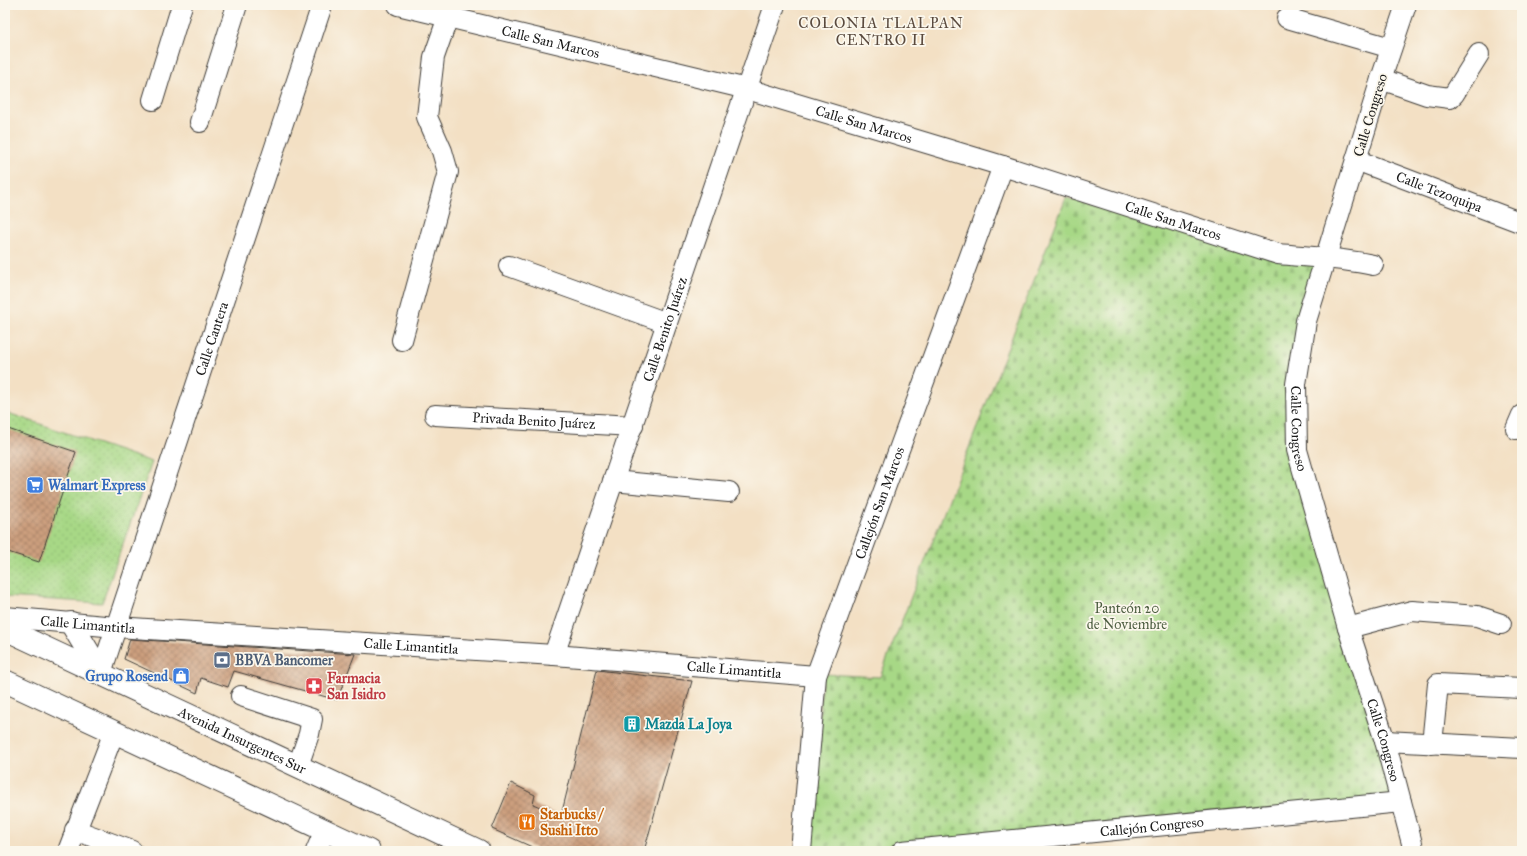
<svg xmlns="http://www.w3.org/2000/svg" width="1527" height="856" font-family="'IM FELL Great Primer',serif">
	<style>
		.cemetery { fill: url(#cemetery-stones); stroke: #627a51 }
		.garden { fill: url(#garden-dots); stroke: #627a51 }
		.building { fill: url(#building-cross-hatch) }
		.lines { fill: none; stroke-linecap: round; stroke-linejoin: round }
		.minor-casing { stroke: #3c3935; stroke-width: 22 }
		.major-casing { stroke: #3c3935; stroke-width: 24 }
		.minor { stroke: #fff; stroke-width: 20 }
		.major { stroke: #fff; stroke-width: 22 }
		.labels { text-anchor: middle; stroke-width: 3.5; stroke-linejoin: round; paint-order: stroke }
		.street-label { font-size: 14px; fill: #1c1c1c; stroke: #fbf7ec }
		.shop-label { font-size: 14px; font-weight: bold; fill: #366cbe; stroke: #fbf7ec; text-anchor: start }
		.park-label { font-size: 14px; fill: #4d5e41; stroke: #fbf7ec }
		.service-label { font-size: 14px; font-weight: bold; fill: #4e5e75; stroke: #fbf7ec; text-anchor: start }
		.health-label { font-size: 14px; font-weight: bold; fill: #be3a42; stroke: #fbf7ec; text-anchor: start }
		.culture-label { font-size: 14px; font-weight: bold; fill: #0d838f; stroke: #fbf7ec; text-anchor: start }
		.food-label { font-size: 14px; font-weight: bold; fill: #c56008; stroke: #fbf7ec; text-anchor: start }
		.neighbourhood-label { font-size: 15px; letter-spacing: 1px; fill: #5a4a3e; stroke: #fbf7ec }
	</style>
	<defs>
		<pattern id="cemetery-stones" width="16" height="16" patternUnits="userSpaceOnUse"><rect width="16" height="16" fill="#a7d886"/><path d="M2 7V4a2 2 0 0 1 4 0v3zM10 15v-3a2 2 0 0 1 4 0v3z" fill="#8fb973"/></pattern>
		<pattern id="garden-dots" width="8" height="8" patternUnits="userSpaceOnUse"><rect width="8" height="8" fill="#a7d886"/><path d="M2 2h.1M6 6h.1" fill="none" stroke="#8fb973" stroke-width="1.8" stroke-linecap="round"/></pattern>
		<pattern id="building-cross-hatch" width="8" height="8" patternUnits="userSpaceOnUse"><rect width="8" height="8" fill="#cc9f7e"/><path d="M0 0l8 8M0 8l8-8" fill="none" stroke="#a58166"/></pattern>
	</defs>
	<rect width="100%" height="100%" fill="#fbf7ec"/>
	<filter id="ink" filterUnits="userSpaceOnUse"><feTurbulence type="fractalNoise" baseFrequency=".025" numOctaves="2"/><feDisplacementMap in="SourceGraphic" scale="8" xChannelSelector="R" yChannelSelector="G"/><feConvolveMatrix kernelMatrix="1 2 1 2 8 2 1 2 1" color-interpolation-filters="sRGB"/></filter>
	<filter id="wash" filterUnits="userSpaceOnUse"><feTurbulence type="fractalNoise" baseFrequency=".012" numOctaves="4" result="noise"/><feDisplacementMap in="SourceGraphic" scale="16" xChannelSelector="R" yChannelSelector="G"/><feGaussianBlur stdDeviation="0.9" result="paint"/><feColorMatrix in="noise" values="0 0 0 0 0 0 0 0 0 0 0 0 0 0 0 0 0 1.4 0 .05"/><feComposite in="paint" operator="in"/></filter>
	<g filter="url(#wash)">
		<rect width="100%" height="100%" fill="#f3e0c4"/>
		<path class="cemetery" d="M1066,198L1324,264L1305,325L1296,451L1398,798L858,851H808L823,674L880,677Z"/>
		<path class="garden" d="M5,412L152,462L102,603L5,597Z"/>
		<g id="blocks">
			<path class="building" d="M5,428L76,452L39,562L5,551Z
				M130,639L355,654L337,700L234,671L228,687L201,678L197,693L124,659Z
				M597,670L692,681L644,851H541L492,829L511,783L535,795L533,804L561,816Z"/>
		</g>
	</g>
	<g filter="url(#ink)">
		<use href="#blocks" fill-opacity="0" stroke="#3c3935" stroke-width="1"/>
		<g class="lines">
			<defs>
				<g id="minor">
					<path id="s1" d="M398,5L747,89L1003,166L1278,254C1310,257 1342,258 1373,265"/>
					<path id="s2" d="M1406,5L1381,79L1306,321L1296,384L1297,450L1348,628L1385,741L1414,851"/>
					<path d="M1287,18L1391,48"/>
					<path d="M1381,79L1427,95L1450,98L1454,94L1479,54"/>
					<path d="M153,100L182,5"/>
					<path d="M200,122L237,5"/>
					<path id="s3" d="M1356,160L1522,223"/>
					<path d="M509,266L667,323"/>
					<path d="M402,340L448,172L442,151L427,117L434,57L448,17"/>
					<path id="s4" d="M435,415L633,426"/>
					<path d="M1516,429L1522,415"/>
					<path d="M613,481L729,492"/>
					<path id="s5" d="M5,617L116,627L554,655L816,676"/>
					<path d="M1348,628L1412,611L1477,616L1501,624"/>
					<path id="s6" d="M554,655L775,5"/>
					<path id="s7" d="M101,673L322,5"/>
					<path d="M241,696L312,719L309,734L298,766"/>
					<path d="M1385,741L1522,748"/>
					<path d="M1432,744L1438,684L1522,688"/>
					<path d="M75,830L132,851"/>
					<path d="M68,851L114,732"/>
					<path d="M316,851L325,830"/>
					<path id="s8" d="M801,851L816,676L1003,166"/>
					<path id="s9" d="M902,851L1401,802"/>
				</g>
				<g id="major">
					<path d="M71,623L101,673"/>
					<path id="s10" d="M5,629L479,851"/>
					<path d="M5,681L369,851"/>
				</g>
			</defs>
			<use href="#minor" class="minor-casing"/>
			<use href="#major" class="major-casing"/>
			<use href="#minor" class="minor"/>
			<use href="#major" class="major"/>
		</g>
	</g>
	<defs>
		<symbol id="supermarket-square" viewBox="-11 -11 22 22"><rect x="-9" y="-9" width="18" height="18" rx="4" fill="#3f7fe0" stroke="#fbf7ec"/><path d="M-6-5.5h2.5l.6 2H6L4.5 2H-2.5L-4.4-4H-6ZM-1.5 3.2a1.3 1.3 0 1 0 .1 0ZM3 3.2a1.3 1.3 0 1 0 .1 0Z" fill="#fff"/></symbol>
		<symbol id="bank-square" viewBox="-11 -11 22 22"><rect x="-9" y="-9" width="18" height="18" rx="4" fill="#5c6f8a" stroke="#fbf7ec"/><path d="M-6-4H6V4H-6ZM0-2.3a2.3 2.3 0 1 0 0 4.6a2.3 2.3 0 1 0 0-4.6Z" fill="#fff"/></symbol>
		<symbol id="shop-square" viewBox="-11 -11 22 22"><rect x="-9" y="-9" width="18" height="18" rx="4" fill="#3f7fe0" stroke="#fbf7ec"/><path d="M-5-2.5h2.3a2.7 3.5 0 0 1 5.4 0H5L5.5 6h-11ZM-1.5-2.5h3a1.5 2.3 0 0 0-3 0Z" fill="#fff"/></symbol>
		<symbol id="pharmacy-square" viewBox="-11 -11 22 22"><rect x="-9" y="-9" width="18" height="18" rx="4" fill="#e0444e" stroke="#fbf7ec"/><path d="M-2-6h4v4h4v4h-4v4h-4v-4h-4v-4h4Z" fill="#fff"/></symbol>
		<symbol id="building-square" viewBox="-11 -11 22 22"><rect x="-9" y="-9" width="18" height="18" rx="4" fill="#0f9aa8" stroke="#fbf7ec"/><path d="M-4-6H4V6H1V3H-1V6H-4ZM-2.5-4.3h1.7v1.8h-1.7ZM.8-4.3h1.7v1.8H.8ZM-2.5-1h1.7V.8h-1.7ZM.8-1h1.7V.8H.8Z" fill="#fff"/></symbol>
		<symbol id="restaurant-square" viewBox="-11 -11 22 22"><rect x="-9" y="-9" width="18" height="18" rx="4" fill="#e8710a" stroke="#fbf7ec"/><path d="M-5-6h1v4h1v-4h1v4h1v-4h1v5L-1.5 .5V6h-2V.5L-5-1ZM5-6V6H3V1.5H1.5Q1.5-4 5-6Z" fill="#fff"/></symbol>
	</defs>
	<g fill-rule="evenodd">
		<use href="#supermarket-square" x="25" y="475" width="20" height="20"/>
		<use href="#bank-square" x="212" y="650" width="20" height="20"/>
		<use href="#shop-square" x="171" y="666" width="20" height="20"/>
		<use href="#pharmacy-square" x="304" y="676" width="20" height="20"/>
		<use href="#building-square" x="622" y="714" width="20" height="20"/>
		<use href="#restaurant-square" x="517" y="812" width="20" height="20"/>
	</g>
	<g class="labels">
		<g class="street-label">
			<text dy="5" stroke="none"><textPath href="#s1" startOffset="157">Calle San Marcos</textPath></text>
			<text transform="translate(1370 115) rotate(-73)" y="5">Calle Congreso</text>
			<text dy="5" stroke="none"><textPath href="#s1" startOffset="481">Calle San Marcos</textPath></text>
			<text dy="5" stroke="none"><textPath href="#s3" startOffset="89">Calle Tezoquipa</textPath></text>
			<text dy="5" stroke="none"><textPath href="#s1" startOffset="805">Calle San Marcos</textPath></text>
			<text dy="5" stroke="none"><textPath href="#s6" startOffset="344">Calle Benito Juárez</textPath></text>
			<text dy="5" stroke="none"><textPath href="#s7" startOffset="352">Calle Cantera</textPath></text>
			<text dy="5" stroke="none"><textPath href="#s4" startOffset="99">Privada Benito Juárez</textPath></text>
			<text dy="5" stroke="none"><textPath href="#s2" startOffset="440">Calle Congreso</textPath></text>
			<text dy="5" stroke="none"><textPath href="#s8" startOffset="360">Callejón San Marcos</textPath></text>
			<text dy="5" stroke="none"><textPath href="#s5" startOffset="83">Calle Limantitla</textPath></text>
			<text dy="5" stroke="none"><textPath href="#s5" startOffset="407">Calle Limantitla</textPath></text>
			<text dy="5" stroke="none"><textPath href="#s5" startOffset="731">Calle Limantitla</textPath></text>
			<text dy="5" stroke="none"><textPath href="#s10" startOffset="262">Avenida Insurgentes Sur</textPath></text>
			<text dy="5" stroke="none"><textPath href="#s2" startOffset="764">Calle Congreso</textPath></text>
			<text dy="5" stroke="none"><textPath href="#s9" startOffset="251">Callejón Congreso</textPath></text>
		</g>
		<g class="shop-label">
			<text x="48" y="490">Walmart Express</text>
			<text x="168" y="681" text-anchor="end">Grupo Rosend</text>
		</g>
		<g class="park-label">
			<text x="1127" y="613">Panteón 20<tspan x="1127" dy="16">de Noviembre</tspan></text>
		</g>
		<g class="service-label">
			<text x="235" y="665">BBVA Bancomer</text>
		</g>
		<g class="health-label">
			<text x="327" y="683">Farmacia<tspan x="327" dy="16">San Isidro</tspan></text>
		</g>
		<g class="culture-label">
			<text x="645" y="729">Mazda La Joya</text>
		</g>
		<g class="food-label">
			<text x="540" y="819">Starbucks /<tspan x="540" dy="16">Sushi Itto</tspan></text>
		</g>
		<g class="neighbourhood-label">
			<text x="881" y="28">COLONIA TLALPAN<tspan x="881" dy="17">CENTRO II</tspan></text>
		</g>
	</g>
	<rect width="1527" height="856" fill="none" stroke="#fbf7ec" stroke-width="20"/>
</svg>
